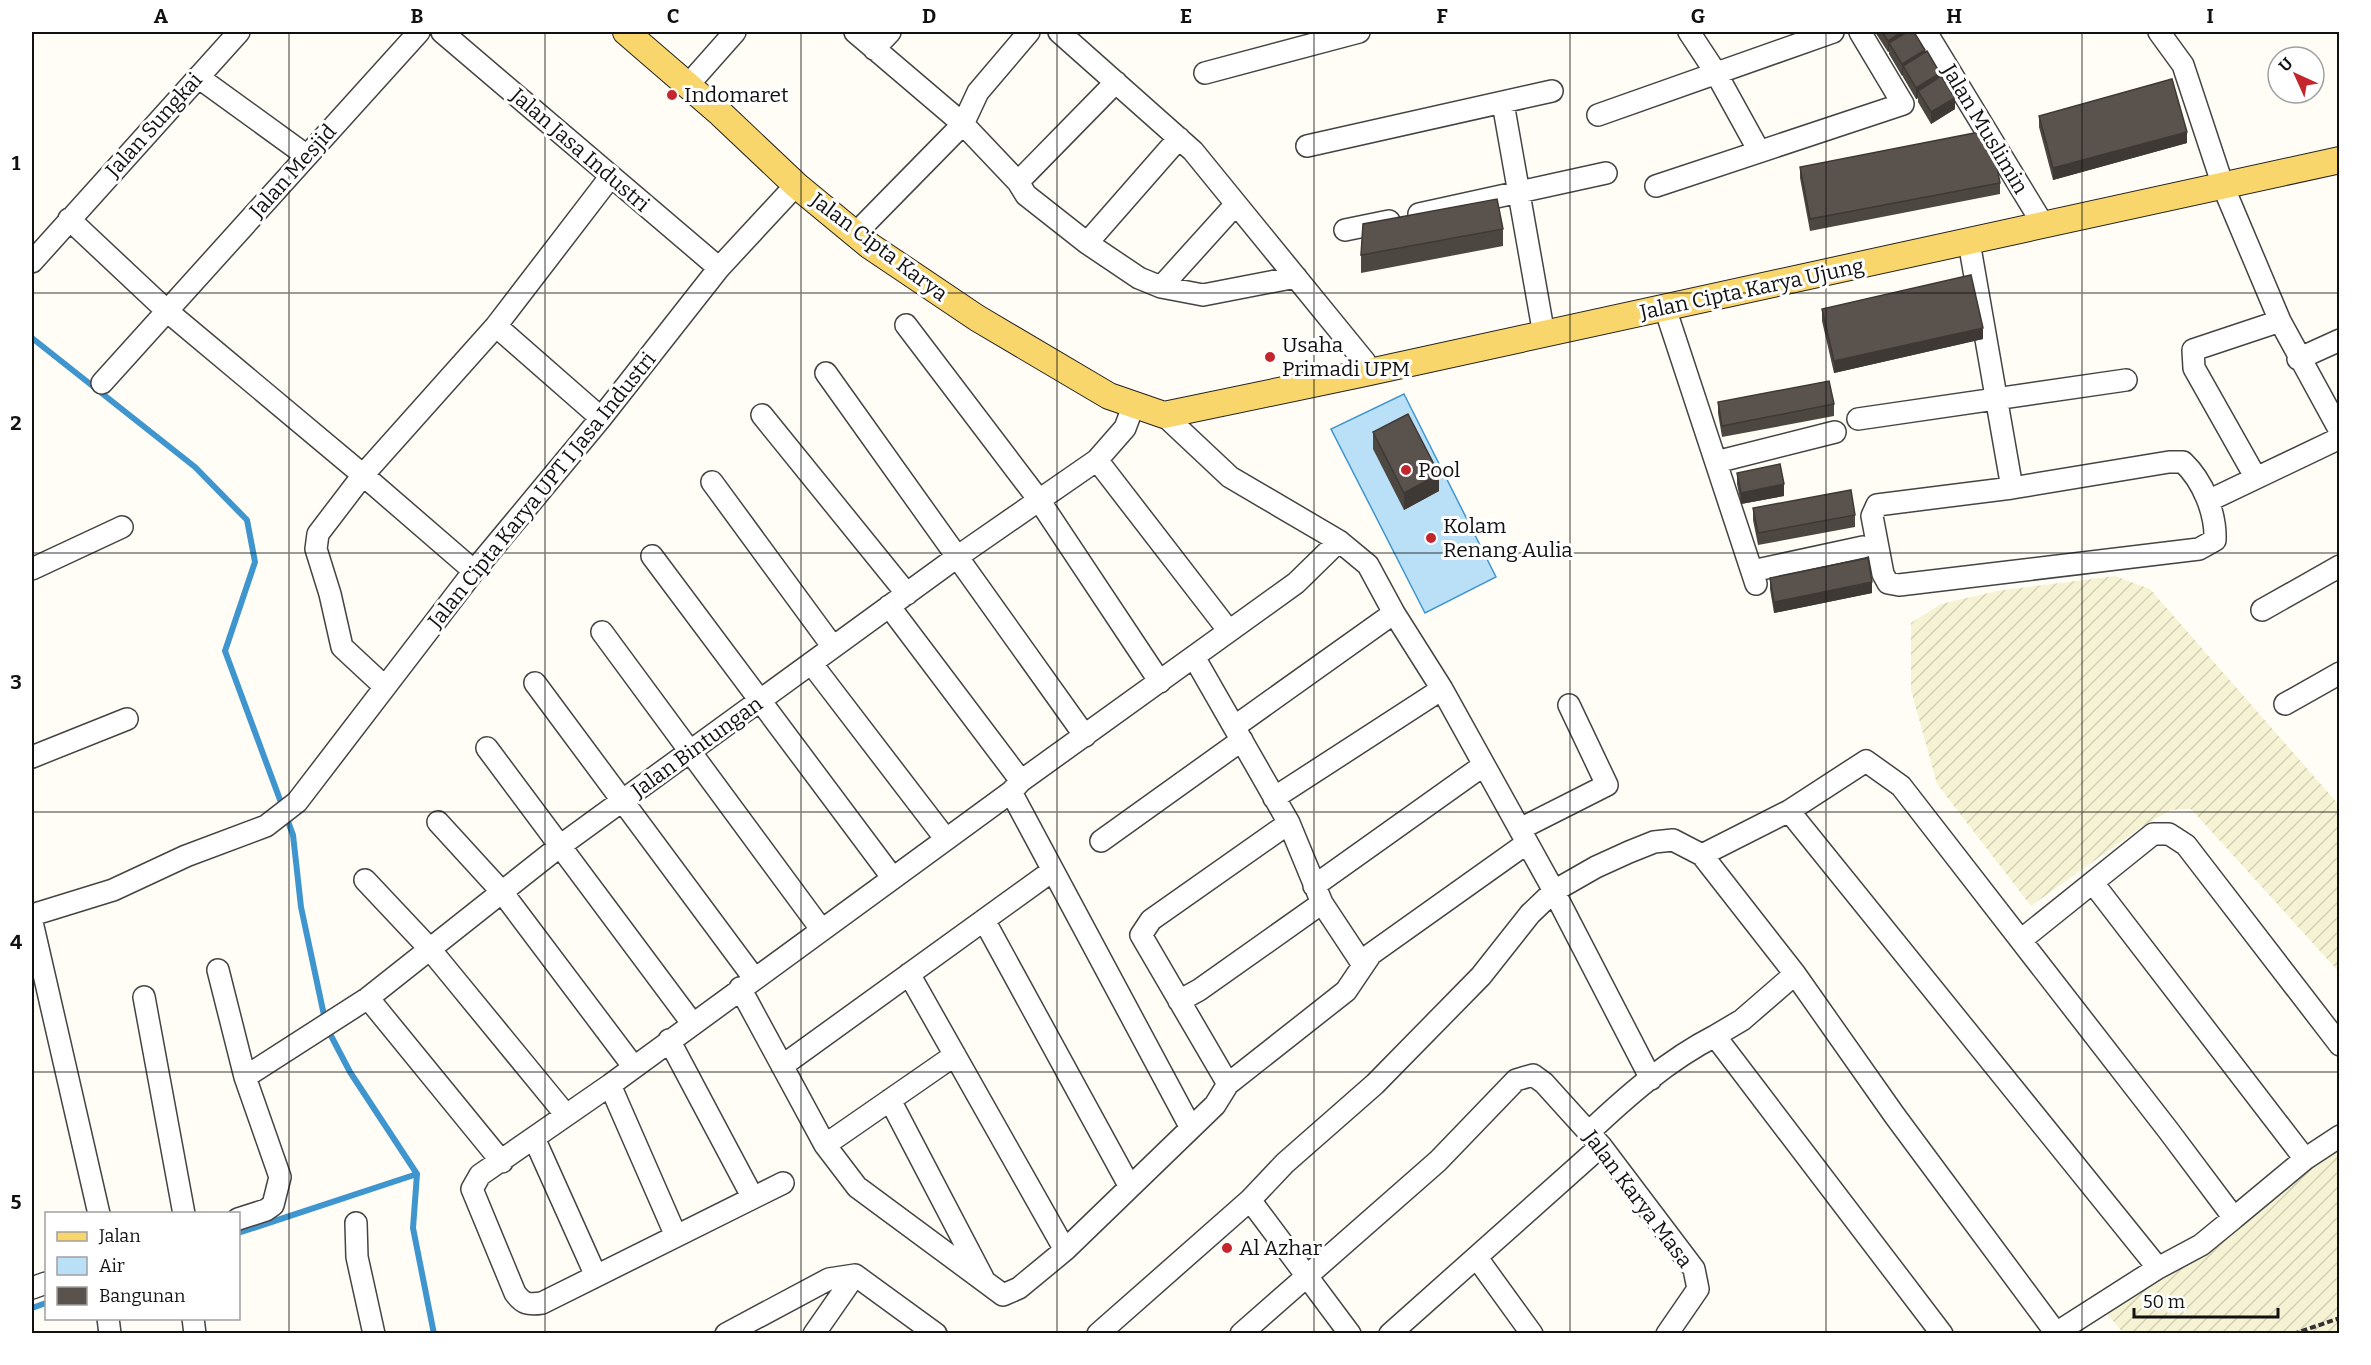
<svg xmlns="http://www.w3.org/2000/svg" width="2371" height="1365" font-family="Bitter,serif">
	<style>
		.farmland { fill: url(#farmland-furrows) }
		.water { fill: #b9e0f7; stroke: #3f96cf; stroke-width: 1.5 }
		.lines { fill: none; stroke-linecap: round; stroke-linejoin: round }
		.stream { stroke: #3f96cf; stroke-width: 6 }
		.minor-casing { stroke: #444; stroke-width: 24 }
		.major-casing { stroke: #222; stroke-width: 28 }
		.path { stroke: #333; stroke-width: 4; stroke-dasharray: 6 3; stroke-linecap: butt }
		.minor { stroke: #fff; stroke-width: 21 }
		.major { stroke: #f9d66b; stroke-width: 26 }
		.wall { fill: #4d4742 }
		.shaded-wall { fill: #3f3936 }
		.building { fill: #5a524d; stroke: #3f3936; stroke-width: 1.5 }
		.grid { fill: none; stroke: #111; stroke-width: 1.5; stroke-opacity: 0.55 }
		.poi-dot { fill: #c4262e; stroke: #fff; stroke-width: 2 }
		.labels { text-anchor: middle; stroke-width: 6; stroke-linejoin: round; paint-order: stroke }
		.poi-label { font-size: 21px; fill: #111; stroke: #fff; text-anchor: start }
		.street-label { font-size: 21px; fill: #111; stroke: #fff }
		.neatline { fill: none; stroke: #111; stroke-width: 2 }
		.grid-label { font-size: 20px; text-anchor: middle; font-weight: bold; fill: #111 }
	</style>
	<defs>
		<pattern id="farmland-furrows" width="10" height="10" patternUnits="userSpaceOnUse" patternTransform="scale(1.5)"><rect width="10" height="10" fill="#f6f3d4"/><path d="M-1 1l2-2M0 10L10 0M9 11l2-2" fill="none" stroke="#d2cfb5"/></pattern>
	</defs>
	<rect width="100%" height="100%" fill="#fffdf5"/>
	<path class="farmland" d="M2115,576L2150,589L2339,805V972L2191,809L2171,810L2143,826L2031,906L1937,784L1911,690V623L1941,604L1997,591Z
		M2339,1139V1333H2123L2104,1310Z"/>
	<path class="water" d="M1404,394L1496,577L1425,613L1331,429Z"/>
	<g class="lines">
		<path class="stream" d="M32,338L195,467L247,520L255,562L225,651L293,835L301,907L325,1020
			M328,1030L350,1072L417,1174
			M238,1233L417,1174L413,1228L434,1334
			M32,1308L46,1303"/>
		<defs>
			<path id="minor" d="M442,32L719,268
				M855,32L963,124L1018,182L1026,195L1087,243L1139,278L1161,287L1203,295L1296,277
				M1059,32L1193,151L1365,362
				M1689,32L1716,73L1759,151
				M1926,32L2044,226
				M2159,32L2183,65L2223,186L2280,321L2340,431
				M874,49L890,32
				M1205,73L1359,32
				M198,77L307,156
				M688,85L735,32
				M1503,103L1544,335
				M1598,115L1833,32
				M1307,146L1552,91
				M1018,182L1116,82
				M1656,186L1903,104L1860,32
				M1419,214L1606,173
				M69,219L167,311L363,475L474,571
				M1345,230L1389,221
				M856,233L963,124L978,92L1029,32
				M1969,242L2012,488
				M1087,243L1179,138
				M32,262L239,32
				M1161,287L1236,204
				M1665,308L1756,584
				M906,325L1039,500L1160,682
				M496,326L601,418
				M2298,359L2340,340
				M826,373L1085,736
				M102,383L419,32
				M762,415L907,594
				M1164,415L1230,477L1339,541L1368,565L1394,613L1442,689L1549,882L1651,1079
				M1858,419L2126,380
				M1097,460L1229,631
				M1716,462L1835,432
				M2169,462H2183C2203,481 2216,513 2215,540L2199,549L1899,585L1888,583L1883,574L1872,516L1877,505L2012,488Z
				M2256,478L2194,368L2193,350L2280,321
				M712,482L833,647
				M2208,501L2340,438
				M652,556L892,877
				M32,569L122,527
				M1752,571L1863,547
				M889,606L1021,781
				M2262,610L2340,566
				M602,632L821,929
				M1194,657L1289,823L1322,903L1363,965
				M811,663L945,838
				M535,683L754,978
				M385,687L342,647L330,594L316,549L318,534L363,475L496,326L611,176
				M2285,704L2340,673
				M1234,727L1394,613
				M487,748L692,1023
				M32,757L127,719
				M1011,792L1191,1128
				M1274,798L1442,689
				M438,822L502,892L633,1066
				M1520,829L1607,785L1569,705
				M1101,841L1242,740
				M1702,855L1789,811L1866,761L1901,786L2168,1130L2234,1218L2201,1245L2158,1268L1789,811
				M365,880L429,948L566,1115
				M2093,883L2305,1159
				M1314,886L1484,765
				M32,915L113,890L186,856L266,826L297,802L474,571L601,418L719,268L796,185
				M984,920L1130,1187
				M32,922L99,1214
				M2021,940L2153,834H2169L2186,845L2340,1045
				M218,970L245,1077L280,1177L273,1205L266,1210L238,1219
				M909,974L1065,1250
				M1795,974L1742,1020L1715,1036L1942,1334
				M740,988L825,1145L857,1187L1003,1295L1019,1288L1065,1250L1215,1105L1228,1084L1346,991L1371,954L1527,843
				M144,997L184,1214
				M368,998L502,1162
				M1179,1001L1199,990L1322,903
				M669,1040L753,1198
				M782,1066L1052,871
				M245,1077L368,998L560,846L957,557L1097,460L1125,428L1134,404
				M1228,1084L1141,935L1151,920L1289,823
				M610,1085L676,1236
				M890,1100L983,1278
				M1588,1133C1626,1097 1668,1060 1715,1036
				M534,1138L596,1276
				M825,1145L955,1055
				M783,1183L542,1303C528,1305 523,1304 515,1293L472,1189L480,1175L610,1085L1011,792L1021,781L1296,583L1339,541
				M1250,1200L1350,1334
				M2234,1218L2305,1159L2340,1136
				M356,1223L357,1257L374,1334
				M1477,1258L1532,1334
				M32,1288L46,1283
				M108,1318L110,1334
				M193,1318L195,1334
				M726,1334L829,1279L855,1275L936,1334
				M814,1334L855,1275
				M1098,1334L1250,1200L1285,1163L1375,1084L1481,976L1530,914L1554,891L1596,867L1629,852L1654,842L1673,840L1702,855L1795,974L1895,1116L2056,1333L2158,1268
				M1241,1334L1438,1161L1516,1080L1533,1075L1544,1083L1601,1146L1694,1269L1698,1289L1667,1334
				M1390,1334L1601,1146"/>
			<path id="major" d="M626,32L721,114L796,185L870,246L977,318L1109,396L1164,415L1365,373L2340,160"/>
		</defs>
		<use href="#minor" class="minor-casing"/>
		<use href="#major" class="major-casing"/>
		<path class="path" d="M2293,1334L2340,1318"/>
		<use href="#minor" class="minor"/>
		<use href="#major" class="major"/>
	</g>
	<path class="wall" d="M1875,32H1914L1940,77L1955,109L1931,124L1918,102V98L1916,99L1903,77V75L1902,76L1889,54V51L1888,52Z
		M2039,116L2187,143L2053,180L2039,127Z
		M1800,167L2000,183V194L1810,231L1800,178Z
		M1503,229V246L1361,273V255Z
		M1822,309L1983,339L1834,373L1822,321Z
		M1718,402L1834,404V416L1722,437L1718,413Z
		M1373,432L1439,491L1404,510L1373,449Z
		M1737,473L1784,496L1741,504L1737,484Z
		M1753,508L1855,515V527L1758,545L1753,520Z
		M1770,578L1872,593L1774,613L1770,589Z"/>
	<path class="shaded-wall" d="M1902,32H1911L1889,43V51L1888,52V41Z
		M1925,50V61L1903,66V75L1902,76V64Z
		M1940,73V85L1918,91V98L1916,99V88Z
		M1955,98V109L1931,124V112Z
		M2187,132V143L2053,180V168Z
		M1983,328V339L1834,373V361Z
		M1439,474V491L1404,510V493Z
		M1784,484V496L1741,504V493Z
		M1872,582V593L1774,613V602Z"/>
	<path class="building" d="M1882,32H1902L1888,41Z
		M1907,32H1914L1925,50L1902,64L1889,43Z
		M1927,51L1940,73L1916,88L1903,66Z
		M1941,76L1955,98L1931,112L1918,91Z
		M2172,79L2187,132L2053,168L2039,116Z
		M1990,130L2000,183L1810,219L1800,167Z
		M1497,199L1503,229L1361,255L1363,224Z
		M1971,275L1983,328L1834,361L1822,309Z
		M1829,381L1834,404L1722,426L1718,402Z
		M1408,414L1439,474L1404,493L1373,432Z
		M1780,464L1784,484L1741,493L1737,473Z
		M1851,490L1855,515L1758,533L1753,508Z
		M1868,558L1872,582L1774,602L1770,578Z"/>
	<path class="grid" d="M289,32V1334M545,32V1334M801,32V1334M1057,32V1334M1314,32V1334M1570,32V1334M1826,32V1334M2082,32V1334M32,293H2340M32,553H2340M32,812H2340M32,1072H2340"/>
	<g class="poi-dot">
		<circle cx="672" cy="95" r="6"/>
		<circle cx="1270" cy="357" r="6"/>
		<circle cx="1406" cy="470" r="6"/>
		<circle cx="1431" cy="538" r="6"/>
		<circle cx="1227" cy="1248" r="6"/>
	</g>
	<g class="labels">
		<g class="poi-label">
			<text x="684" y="102">Indomaret</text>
			<text x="1282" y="352">Usaha<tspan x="1282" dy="24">Primadi UPM</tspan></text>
			<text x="1418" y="477">Pool</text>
			<text x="1443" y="533">Kolam<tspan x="1443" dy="24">Renang Aulia</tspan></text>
			<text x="1239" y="1255">Al Azhar</text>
		</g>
		<g class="street-label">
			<text transform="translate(154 125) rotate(-48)" y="7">Jalan Sungkai</text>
			<text transform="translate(1985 129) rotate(59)" y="7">Jalan Muslimin</text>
			<text transform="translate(580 150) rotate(41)" y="7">Jalan Jasa Industri</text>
			<text transform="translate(293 171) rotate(-48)" y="7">Jalan Mesjid</text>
			<text transform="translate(879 247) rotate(37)" y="7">Jalan Cipta Karya</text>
			<text transform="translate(1752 289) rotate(-12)" y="7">Jalan Cipta Karya Ujung</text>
			<text transform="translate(542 490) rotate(-51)" y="7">Jalan Cipta Karya UPT I Jasa Industri</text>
			<text transform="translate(697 747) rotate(-36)" y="7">Jalan Bintungan</text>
			<text transform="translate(1638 1199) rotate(53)" y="7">Jalan Karya Masa</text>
		</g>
	</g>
	<rect width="2371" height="1365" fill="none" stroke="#ffffff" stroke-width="66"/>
	<rect x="45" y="1212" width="195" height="108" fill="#ffffff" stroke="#a0a0a0" stroke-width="1.5"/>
	<rect x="57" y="1232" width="30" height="9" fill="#f9d66b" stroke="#a0a0a0" stroke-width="1.5"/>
	<text x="99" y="1242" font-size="18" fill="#111111">Jalan</text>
	<rect x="57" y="1257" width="30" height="18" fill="#b9e0f7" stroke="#a0a0a0" stroke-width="1.5"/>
	<text x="99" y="1272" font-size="18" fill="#111111">Air</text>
	<rect x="57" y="1287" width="30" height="18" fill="#5a524d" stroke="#a0a0a0" stroke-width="1.5"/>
	<text x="99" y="1302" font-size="18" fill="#111111">Bangunan</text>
	<g transform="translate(2296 75) rotate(315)"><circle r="28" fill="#ffffff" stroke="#a0a0a0" stroke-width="1.5"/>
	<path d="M0-4.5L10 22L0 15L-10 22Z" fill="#c4262e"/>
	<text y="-9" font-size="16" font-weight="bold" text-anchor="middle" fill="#111111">U</text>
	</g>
	<path d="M2134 1308v9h144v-9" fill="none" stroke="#111111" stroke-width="3"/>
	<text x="2143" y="1308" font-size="18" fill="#111111" stroke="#ffffff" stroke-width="4.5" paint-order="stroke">50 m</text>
	<rect x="33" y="33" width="2305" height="1299" class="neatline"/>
	<g class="grid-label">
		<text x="161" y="23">A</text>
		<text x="417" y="23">B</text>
		<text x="673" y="23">C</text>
		<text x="929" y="23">D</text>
		<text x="1186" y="23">E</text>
		<text x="1442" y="23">F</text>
		<text x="1698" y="23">G</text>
		<text x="1954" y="23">H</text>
		<text x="2210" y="23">I</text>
		<text x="16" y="170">1</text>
		<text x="16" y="430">2</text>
		<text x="16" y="689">3</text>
		<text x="16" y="949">4</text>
		<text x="16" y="1209">5</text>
	</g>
</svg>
